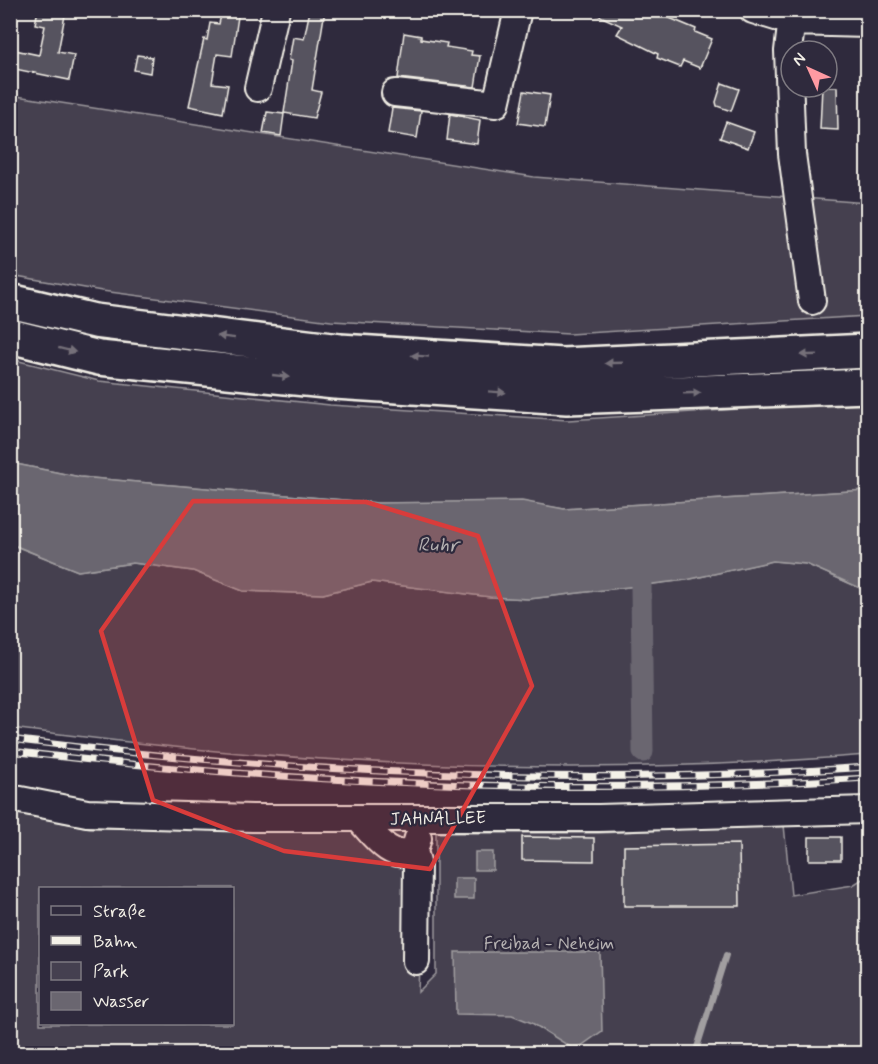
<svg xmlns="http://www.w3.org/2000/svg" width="878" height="1064" font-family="Mynerve,sans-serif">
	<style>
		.green { fill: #454050; stroke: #9c989c; stroke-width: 1.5; fill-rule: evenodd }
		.water { fill: #6a6670; stroke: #a19ea0; stroke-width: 1.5 }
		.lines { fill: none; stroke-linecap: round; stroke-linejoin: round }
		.stream { stroke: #a19ea0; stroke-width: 6 }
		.canal { stroke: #6a6670; stroke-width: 21 }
		.building { fill: #56525f; stroke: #f4f1e8; stroke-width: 1.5 }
		.minor-casing { stroke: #f4f1e8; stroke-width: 30 }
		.highway-casing { stroke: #f4f1e8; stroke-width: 38 }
		.minor { stroke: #2f2a3d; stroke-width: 26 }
		.highway { stroke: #2f2a3d; stroke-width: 33 }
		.rail-casing { stroke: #f4f1e8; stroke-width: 7 }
		.rail { stroke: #2f2a3d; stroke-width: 4.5; stroke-dasharray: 14; stroke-linecap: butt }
		.oneway { fill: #747079 }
		.marked { fill: #d93c3b; fill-opacity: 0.2; stroke: #d93c3b; stroke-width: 4.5; stroke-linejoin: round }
		.labels { text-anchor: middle; stroke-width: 4.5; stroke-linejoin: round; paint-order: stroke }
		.street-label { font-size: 18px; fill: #f4f1e8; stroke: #2f2a3d }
		.park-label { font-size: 18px; fill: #b7b3b3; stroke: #2f2a3d }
		.water-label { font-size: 20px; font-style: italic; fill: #b6b2b2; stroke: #2f2a3d }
	</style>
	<rect width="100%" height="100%" fill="#2f2a3d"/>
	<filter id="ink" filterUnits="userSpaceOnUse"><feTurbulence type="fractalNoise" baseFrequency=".0167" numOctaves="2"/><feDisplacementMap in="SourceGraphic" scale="12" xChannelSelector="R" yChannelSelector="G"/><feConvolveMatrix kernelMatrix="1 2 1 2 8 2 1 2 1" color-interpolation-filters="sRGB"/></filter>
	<g filter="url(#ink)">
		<path class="green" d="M10,95L534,177L867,203V316L569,334L331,321L102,291L11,275Z
			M11,359L99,381L330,405L568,420L867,401V490L564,509L523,502L378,503L80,477L11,463Z
			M10,544L78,571L133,563L193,571L243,591L323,594L372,582L491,597L529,599L686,580L773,561L806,564L867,591V755C648,773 424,770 205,750C140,744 75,736 11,728Z
			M10,812L90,828L424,831L418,992L436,974V833H598L784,825L791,895L853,885L867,876V1053H11ZM40,888H232V1024H40Z"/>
		<path class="water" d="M11,463L80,477L378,503L522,501L564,509L867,490V591L806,564L773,561L686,580L529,599L490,597L372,582L323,594L243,591L193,571L133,563L78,571L11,544Z
			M475,852H493V870H475Z
			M454,878H474V899H454Z
			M455,952H600L602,1031L581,1046L572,1048L532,1023L512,1015L456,1014Z"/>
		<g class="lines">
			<path class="stream" d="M695,1054L726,955"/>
			<path class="canal" d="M641,585L643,752"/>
		</g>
		<path class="building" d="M38,10H66L58,52L74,55L69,80L10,68V49L39,55L45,26L35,24Z
			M222,10H239L232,56L217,54L212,83L228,85L223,113L189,106L204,39L207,40L210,23L219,24Z
			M310,10H325L312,90L321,92L314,118L284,113L292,61L289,60L293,37L304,39Z
			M587,10H662L660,14L696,29L695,32L712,39L700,68L683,61L680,67L657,58L658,54L617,34L622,26Z
			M404,33L421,36V39L447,43L446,47L472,51L471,55L480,56L475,87L398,78Z
			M137,55L152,57L150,73L134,70Z
			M722,83L739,89L731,111L717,106L716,102Z
			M822,87H837L838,130L820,129Z
			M524,91L550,95L545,127L518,123Z
			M392,108L421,111L417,138L388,133Z
			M267,112L284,114L281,136L263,133Z
			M450,114L480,120L477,144L447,140Z
			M726,122L754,132L748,148L720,138Z
			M522,837L594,838V861L522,860Z
			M809,837H841V860H809Z
			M739,844L740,906H624V846Z"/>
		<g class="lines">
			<defs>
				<path id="minor" d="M753,10L792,22L868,24
					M793,10L788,51L792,154L812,301
					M258,88L276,10
					M395,93L496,104L518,10
					M10,798L87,813L252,818H599L868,810
					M359,819C373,834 391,862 414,851L418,838
					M414,851L417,862L416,961"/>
				<path id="highway" d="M10,301L95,321L340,351L562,365L868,351
					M10,336L99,358L335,382L567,397L868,386"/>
			</defs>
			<use href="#minor" class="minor-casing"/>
			<use href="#highway" class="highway-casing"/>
			<use href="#minor" class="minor"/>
			<use href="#highway" class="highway"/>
			<defs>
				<path id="rail" d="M10,739C294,774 582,787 868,767
					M10,751C295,785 582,796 868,778"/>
			</defs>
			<use href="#rail" class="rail-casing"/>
			<use href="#rail" class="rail"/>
		</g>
		<defs><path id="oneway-solid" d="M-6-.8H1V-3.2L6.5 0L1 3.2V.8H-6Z" transform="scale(1.5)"/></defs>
		<g class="oneway">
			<use href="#oneway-solid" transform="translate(226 337) rotate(-173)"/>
			<use href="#oneway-solid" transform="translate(67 350) rotate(14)"/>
			<use href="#oneway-solid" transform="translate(809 355) rotate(178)"/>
			<use href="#oneway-solid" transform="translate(420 356) rotate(-176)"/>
			<use href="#oneway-solid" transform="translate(614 363) rotate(178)"/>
			<use href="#oneway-solid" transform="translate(281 376) rotate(6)"/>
			<use href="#oneway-solid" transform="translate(497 392) rotate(4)"/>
			<use href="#oneway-solid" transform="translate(692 393) rotate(-2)"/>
		</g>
	</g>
	<path class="marked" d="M193,501L366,502L478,536L532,686L430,869L284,851L153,800L101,631Z"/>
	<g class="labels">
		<g class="street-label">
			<text transform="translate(438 818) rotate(-1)" y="6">JAHNALLEE</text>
		</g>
		<g class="park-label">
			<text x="549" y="949">Freibad - Neheim</text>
		</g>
		<g class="water-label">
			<text transform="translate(438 544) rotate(1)" y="7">Ruhr</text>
		</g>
	</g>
	<rect width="878" height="1064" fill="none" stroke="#2f2a3d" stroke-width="36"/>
	<rect x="18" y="18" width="842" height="1028" fill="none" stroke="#f4f1e8" stroke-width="2" filter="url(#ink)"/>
	<rect x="39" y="887" width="195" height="138" fill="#2f2a3d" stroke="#7e7a81" stroke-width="1.5"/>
	<rect x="51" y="906" width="30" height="9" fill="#2f2a3d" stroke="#7e7a81" stroke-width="1.5"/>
	<text x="93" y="917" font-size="18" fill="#f4f1e8">Straße</text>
	<rect x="51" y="936" width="30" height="9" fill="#f4f1e8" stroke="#7e7a81" stroke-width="1.5"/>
	<text x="93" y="947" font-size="18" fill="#f4f1e8">Bahn</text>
	<rect x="51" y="962" width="30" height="18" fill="#454050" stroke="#7e7a81" stroke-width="1.5"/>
	<text x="93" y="977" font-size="18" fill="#f4f1e8">Park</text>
	<rect x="51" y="992" width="30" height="18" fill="#6a6670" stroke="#7e7a81" stroke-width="1.5"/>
	<text x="93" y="1007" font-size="18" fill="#f4f1e8">Wasser</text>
	<g transform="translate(809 69) rotate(315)"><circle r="28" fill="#2f2a3d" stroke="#7e7a81" stroke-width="1.5"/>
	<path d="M0-4.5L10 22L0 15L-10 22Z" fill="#ff9aa2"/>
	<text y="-9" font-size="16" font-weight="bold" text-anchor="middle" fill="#f4f1e8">N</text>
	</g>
</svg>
